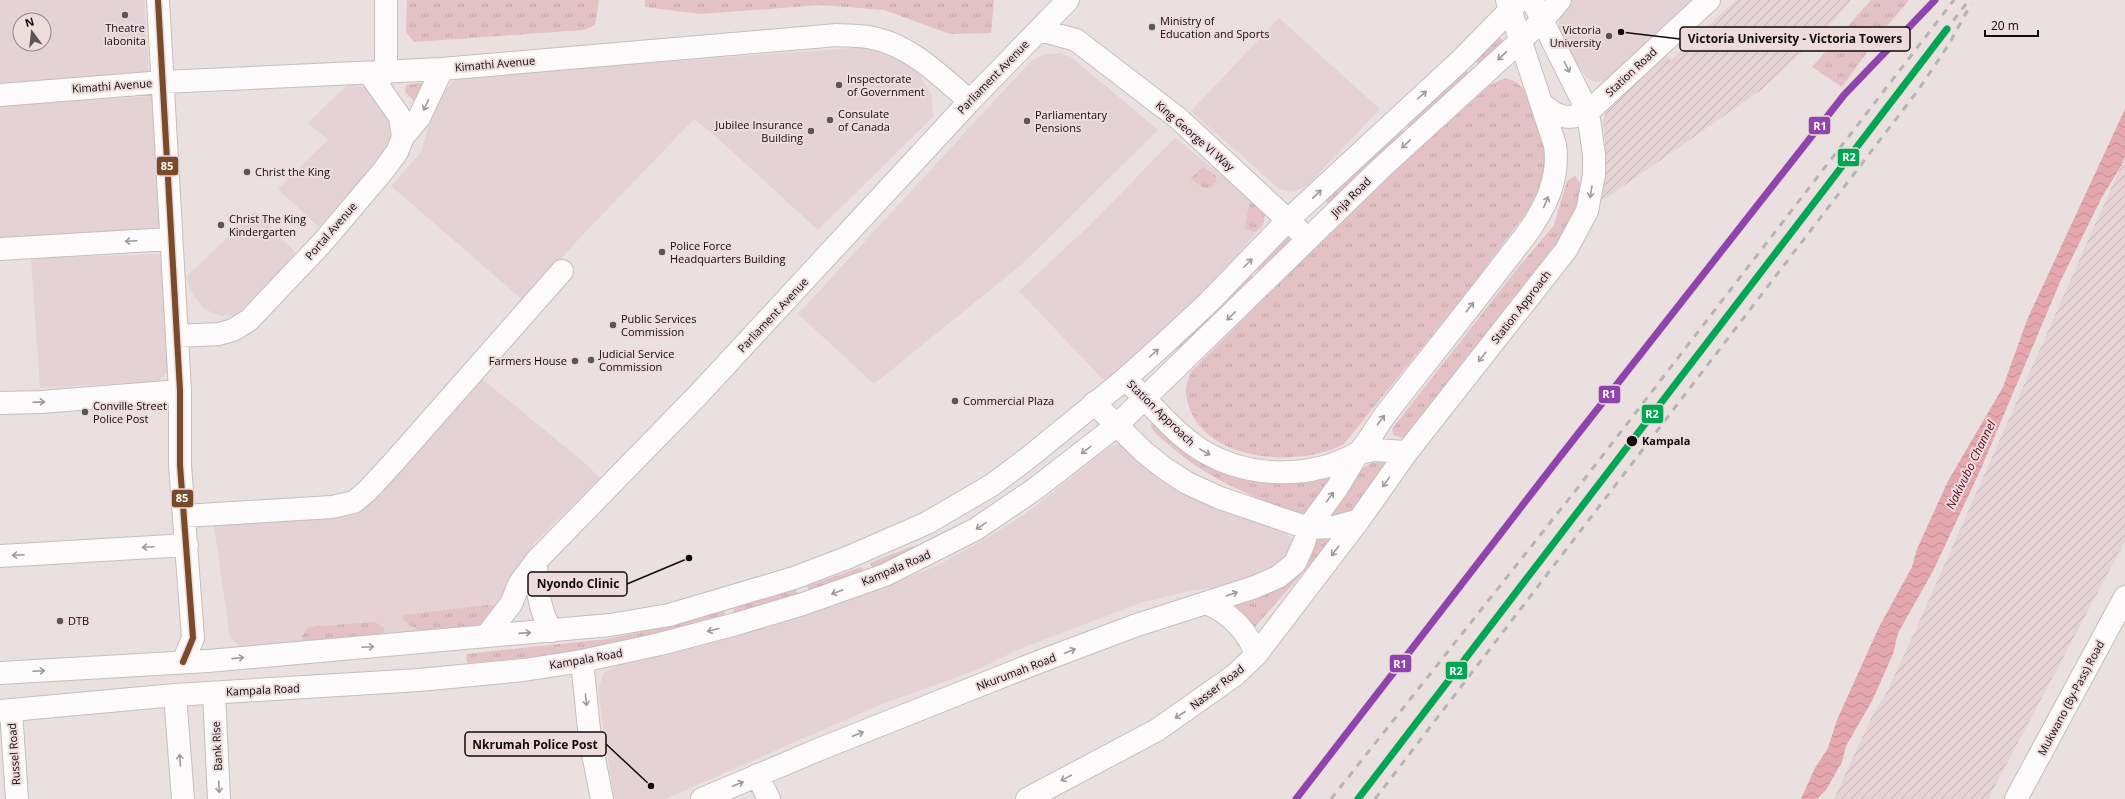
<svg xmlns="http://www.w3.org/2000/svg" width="2125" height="799" font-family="'Open Sans',sans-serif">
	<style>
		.built { fill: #e5d2d4; fill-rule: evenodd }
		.industrial { fill: url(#industrial-furrows) }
		.grass { fill: url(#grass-tufts) }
		.water { fill: url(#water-waves) }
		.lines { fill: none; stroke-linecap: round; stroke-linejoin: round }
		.minor-casing { stroke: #c5bebe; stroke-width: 24 }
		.major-casing { stroke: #c5bebe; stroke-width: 24 }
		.highway-casing { stroke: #c5bebe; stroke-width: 24 }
		.minor { stroke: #fcfafa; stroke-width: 22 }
		.major { stroke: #fcfafa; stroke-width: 22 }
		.highway { stroke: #fcfafa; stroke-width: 22 }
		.rail { stroke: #b7b4b5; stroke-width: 3; stroke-dasharray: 7 7; stroke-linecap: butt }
		.bus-1-casing { stroke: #eedcdd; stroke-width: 9 }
		.bus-1 { stroke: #7a4b2a; stroke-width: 6 }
		.rail-1-casing { stroke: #eedcdd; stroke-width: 10 }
		.rail-2-casing { stroke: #eedcdd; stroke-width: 10 }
		.rail-1 { stroke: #8e44ad; stroke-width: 7 }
		.rail-2 { stroke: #00a651; stroke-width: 7 }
		.oneway { stroke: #9e9a9a }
		.poi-dot { fill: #5c5556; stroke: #eedcdd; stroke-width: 1.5 }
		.stop-dot { fill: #100a0b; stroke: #eedcdd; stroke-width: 1.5 }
		.labels { text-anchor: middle; stroke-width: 4; stroke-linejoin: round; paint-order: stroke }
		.poi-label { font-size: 11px; fill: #100a0b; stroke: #eedcdd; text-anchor: start }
		.street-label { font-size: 11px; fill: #100a0b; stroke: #eedcdd }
		.stop-label { font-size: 11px; font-weight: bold; fill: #100a0b; stroke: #eedcdd; text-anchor: start }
		.water-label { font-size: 12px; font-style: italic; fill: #560c20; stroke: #eedcdd }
		.leader { fill: none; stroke: #100a0b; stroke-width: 1.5 }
		.callout-dot { fill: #100a0b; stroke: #eedcdd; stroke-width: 1.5 }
		.callout { fill: #eedcdd; stroke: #100a0b; stroke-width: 1.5 }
		.callout-label { font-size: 12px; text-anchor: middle; font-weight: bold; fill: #100a0b }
		.line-badge { stroke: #eedcdd; stroke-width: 1.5 }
		.badge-label { font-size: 11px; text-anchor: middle; font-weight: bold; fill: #fff }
	</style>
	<defs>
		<pattern id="industrial-furrows" width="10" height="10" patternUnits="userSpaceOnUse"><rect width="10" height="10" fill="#e5d2d4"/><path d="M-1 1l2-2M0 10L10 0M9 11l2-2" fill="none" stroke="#c3b3b5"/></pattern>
		<pattern id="grass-tufts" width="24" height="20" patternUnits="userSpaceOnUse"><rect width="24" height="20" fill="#e3c1c4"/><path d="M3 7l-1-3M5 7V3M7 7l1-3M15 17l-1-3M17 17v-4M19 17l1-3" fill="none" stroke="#c2a4a7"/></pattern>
		<pattern id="water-waves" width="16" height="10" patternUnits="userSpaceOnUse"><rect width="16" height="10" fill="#e4a7ae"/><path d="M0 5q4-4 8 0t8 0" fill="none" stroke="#c38e94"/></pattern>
	</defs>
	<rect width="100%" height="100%" fill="#eae0e0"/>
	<path class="built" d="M0,0H144L149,71L140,77L0,84ZM20,20H44V44H20Z
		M1570,0H1699L1608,81L1595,82L1586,77L1561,41L1558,30L1560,15Z
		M1279,18L1380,109L1307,186L1294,192L1279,189L1191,111Z
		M865,47L900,55L920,76L932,95L933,117L818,230L714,135L694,119L577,241L524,301L391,186L421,152L430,121L441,95L453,81L466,77Z
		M1059,53L1071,57L1158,130L1020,266L874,384L798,314L1031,61L1043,55Z
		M348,84L366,87L402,121L400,144L342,200L319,227L278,189L328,140L308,123Z
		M154,96L162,231L0,240V106Z
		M1175,138L1259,205L1265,214L1263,225L1183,317L1111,388L1019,291L1091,224Z
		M255,211L297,254L236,315L221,316L204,309L191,292L186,277Z
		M163,254L171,364L165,375L158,381L40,388L31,258Z
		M481,378L586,464L600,478L534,543L520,569L495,629L250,648L239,646L230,637L213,519L348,513Z
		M1130,444L1284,531L1293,541L1287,558L1263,580L1185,592L1140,603L1017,650L977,670L882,704L665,799H616L613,796L598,690L604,672L625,662L891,584L934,567L980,542L1024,515L1112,445Z"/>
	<path class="industrial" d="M1736,0H1851L1826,30L1761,90L1599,203L1606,157L1603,122L1608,101L1663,52L1671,60Z
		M2125,157V541L1988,799H1834L1873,714L1887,692L1915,631Z"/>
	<path class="grass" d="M407,0H599L595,25L584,30L414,42L406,32Z
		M645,0H994L991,33L950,34L884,10L821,5L701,14L645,7Z
		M1871,0H1909L1878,37L1842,87L1812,67Z
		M1496,33L1504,42L1479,64L1471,56Z
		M1462,67L1469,74L1411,129L1404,122Z
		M1505,78L1516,82L1524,89L1548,138L1546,182L1529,209L1470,288L1344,444C1296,470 1193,461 1186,393C1185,387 1189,378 1191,372L1356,206L1490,85Z
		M426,82L415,102L405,92L406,85Z
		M1399,127L1405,134L1330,206L1324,199Z
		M1203,167L1216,176V182L1211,188H1204L1190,179Z
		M1575,176L1581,185L1574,221L1559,245L1411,437L1403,438L1393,435L1392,429L1517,269L1554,225L1567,181Z
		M1250,203L1259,205L1265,214L1263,225L1255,232L1244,228Z
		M1290,233L1297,238L1262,274L1255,268Z
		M1251,275L1257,280L1182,355L1176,349Z
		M1152,422L1157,423L1259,479L1307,481L1343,469L1308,516C1273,506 1236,490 1204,471C1187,461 1171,446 1156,434L1151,427Z
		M1381,458L1389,464L1353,513L1325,522L1361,469Z
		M1337,534L1237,647L1238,637L1224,604L1286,585L1302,565L1318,539Z
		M913,546L917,553L875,572L870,563Z
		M861,567L865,574L810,594L807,586Z
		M795,588L799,598L735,616L733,607Z
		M488,605L498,607L495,629C467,631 426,642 403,620L404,615Z
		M723,609L726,617L631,643L548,656L467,663L466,654L607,639L641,632Z
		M375,622L384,628V633L379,636L302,641V636L309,627Z"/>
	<path class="water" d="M2125,109V156L2121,166L2102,197L2060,282L1980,471L1933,571L1898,633L1893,654L1872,701L1846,746L1842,762L1826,790L1817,799H1801L1815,768L1828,748L1837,720L1879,627L1912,567L1917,549L1948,481L2003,387L2027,320Z"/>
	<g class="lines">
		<defs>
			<path id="minor" d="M158,0L180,391V465L193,638L183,662
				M1040,30L1076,40L1179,119L1308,239
				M369,73L400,117L403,137
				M386,73V0
				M0,95L163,82L442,69L837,35C850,36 864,35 877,39C914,48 942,78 970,101
				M1541,103C1556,117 1568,121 1588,112L1709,0
				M0,249L170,239
				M177,336L219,334L233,330L249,320L322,243L383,171L397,152L403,137L419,118L442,69
				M1125,379C1148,400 1169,428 1195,446C1242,478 1306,481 1356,454C1365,449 1378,424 1385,415C1432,355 1479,296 1525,236C1545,209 1560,179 1555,145L1507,0
				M0,403L41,402L180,391
				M1094,403L1144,452L1164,468L1187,483L1220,498L1308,528L1334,527L1359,520L1407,452L1566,250L1587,211L1594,175V155L1588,112L1532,0
				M184,516L332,507L354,502L368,490L393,463L562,271
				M0,556L187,545
				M536,561C536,587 539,608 551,631
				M1206,603C1229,612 1249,632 1256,655
				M487,635L511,604L519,584L536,561L698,395L970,101L1068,0
				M582,661L590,739L602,799
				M214,693L219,799
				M175,695L183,799
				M11,710L17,799
				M757,775L769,799
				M702,799L820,749L1036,663L1134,626L1255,587L1278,577L1295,563L1304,543L1308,528L1337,488L1358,453L1375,450L1407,452
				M1027,799L1157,730L1235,675L1256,655L1359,520"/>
			<path id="major" d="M0,673L208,661L610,625L669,615L794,578L849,557L927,523L992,485L1028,458L1125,379L1165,343L1209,302L1288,220L1462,59L1520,0
				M0,711L175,695L419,680L524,670L582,661L660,644L736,624L803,604L885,575L976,529L1035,489L1116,426L1379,170L1543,20L1560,0"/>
			<path id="highway" d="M2016,799L2125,597"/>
		</defs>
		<use href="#minor" class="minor-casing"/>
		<use href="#major" class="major-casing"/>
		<use href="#highway" class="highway-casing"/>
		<use href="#minor" class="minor"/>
		<use href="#major" class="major"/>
		<use href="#highway" class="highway"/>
		<path class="rail" d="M1296,799L1552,467
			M1331,799L1576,490L1954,0
			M1358,799L1969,0
			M1375,799L1919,89L1949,44L1971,4"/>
		<defs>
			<path id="bus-1" d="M158,0L180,391V465L193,638L183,662"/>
		</defs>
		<use href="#bus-1" class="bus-1-casing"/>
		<use href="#bus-1" class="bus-1"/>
		<defs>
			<path id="rail-1" d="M1296,799L1552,467L1844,95L1935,0"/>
			<path id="rail-2" d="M1358,799L1947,29"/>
		</defs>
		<use href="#rail-1" class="rail-1-casing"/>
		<use href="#rail-2" class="rail-2-casing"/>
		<use href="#rail-1" class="rail-1"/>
		<use href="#rail-2" class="rail-2"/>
	</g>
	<defs><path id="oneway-shaft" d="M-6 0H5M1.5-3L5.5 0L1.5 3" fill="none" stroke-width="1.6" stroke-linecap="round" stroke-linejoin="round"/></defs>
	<g class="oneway">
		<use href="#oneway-shaft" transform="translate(1502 56) rotate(137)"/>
		<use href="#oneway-shaft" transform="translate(1567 67) rotate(64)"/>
		<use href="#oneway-shaft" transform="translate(1422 95) rotate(-42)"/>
		<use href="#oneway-shaft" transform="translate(426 105) rotate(116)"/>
		<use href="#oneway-shaft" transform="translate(1406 144) rotate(136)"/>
		<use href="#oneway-shaft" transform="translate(1591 192) rotate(99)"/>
		<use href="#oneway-shaft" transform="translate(1317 194) rotate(-43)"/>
		<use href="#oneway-shaft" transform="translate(1546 202) rotate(-67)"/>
		<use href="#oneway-shaft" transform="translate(131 241) rotate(177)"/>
		<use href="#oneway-shaft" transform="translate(1248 263) rotate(-45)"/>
		<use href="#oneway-shaft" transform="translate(1470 307) rotate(-52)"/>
		<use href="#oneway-shaft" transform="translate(1231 316) rotate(136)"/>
		<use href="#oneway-shaft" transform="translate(1154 353) rotate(-42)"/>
		<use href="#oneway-shaft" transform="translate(1482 357) rotate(128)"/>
		<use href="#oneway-shaft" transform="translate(39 402) rotate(-2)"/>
		<use href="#oneway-shaft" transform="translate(1381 420) rotate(-53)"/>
		<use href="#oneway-shaft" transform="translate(1086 450) rotate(142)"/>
		<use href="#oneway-shaft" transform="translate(1205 452) rotate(30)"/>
		<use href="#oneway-shaft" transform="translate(1386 482) rotate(125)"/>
		<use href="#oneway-shaft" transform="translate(1330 497) rotate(-54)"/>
		<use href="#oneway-shaft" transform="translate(981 526) rotate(146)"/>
		<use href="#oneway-shaft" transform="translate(148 547) rotate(177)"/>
		<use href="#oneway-shaft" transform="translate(1335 551) rotate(127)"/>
		<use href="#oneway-shaft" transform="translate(18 555) rotate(177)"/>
		<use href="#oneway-shaft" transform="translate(837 592) rotate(160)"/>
		<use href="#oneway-shaft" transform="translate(1232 594) rotate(-18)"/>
		<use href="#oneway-shaft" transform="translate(713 630) rotate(165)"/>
		<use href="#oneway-shaft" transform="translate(525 633) rotate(-4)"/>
		<use href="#oneway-shaft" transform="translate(368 647) rotate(-3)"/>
		<use href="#oneway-shaft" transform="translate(1070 651) rotate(-21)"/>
		<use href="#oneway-shaft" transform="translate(238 658) rotate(-6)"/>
		<use href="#oneway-shaft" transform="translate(39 671) rotate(-3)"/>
		<use href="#oneway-shaft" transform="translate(586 700) rotate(84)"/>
		<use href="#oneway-shaft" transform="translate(1180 715) rotate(147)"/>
		<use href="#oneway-shaft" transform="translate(858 734) rotate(-21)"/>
		<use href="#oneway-shaft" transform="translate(180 760) rotate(-94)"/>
		<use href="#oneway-shaft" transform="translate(1066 778) rotate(152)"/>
		<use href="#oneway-shaft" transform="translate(738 784) rotate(-23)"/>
		<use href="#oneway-shaft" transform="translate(219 787) rotate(87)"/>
	</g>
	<g class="poi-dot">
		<circle cx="125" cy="15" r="4"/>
		<circle cx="1152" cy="27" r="4"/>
		<circle cx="1609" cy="36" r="4"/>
		<circle cx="839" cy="85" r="4"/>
		<circle cx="830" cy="120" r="4"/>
		<circle cx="1027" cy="121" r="4"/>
		<circle cx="811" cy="131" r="4"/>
		<circle cx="247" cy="172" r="4"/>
		<circle cx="221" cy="225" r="4"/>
		<circle cx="662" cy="252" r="4"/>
		<circle cx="613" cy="325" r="4"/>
		<circle cx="591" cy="360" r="4"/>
		<circle cx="575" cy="361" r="4"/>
		<circle cx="955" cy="401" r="4"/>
		<circle cx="85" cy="412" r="4"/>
		<circle cx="60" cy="621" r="4"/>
	</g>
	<circle class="stop-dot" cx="1632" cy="441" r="6"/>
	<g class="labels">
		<g class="poi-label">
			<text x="1160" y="25">Ministry of<tspan x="1160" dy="13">Education and Sports</tspan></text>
			<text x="125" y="32" text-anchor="middle">Theatre<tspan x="125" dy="13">labonita</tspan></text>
			<text x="1601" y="34" text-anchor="end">Victoria<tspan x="1601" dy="13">University</tspan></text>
			<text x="847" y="83">Inspectorate<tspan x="847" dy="13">of Government</tspan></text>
			<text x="838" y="118">Consulate<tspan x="838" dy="13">of Canada</tspan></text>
			<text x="1035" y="119">Parliamentary<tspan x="1035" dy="13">Pensions</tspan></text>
			<text x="803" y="129" text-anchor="end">Jubilee Insurance<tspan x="803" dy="13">Building</tspan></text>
			<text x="255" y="176">Christ the King</text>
			<text x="229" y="223">Christ The King<tspan x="229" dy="13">Kindergarten</tspan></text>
			<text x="670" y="250">Police Force<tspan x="670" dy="13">Headquarters Building</tspan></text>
			<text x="621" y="323">Public Services<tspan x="621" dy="13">Commission</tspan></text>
			<text x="599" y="358">Judicial Service<tspan x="599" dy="13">Commission</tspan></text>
			<text x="567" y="365" text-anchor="end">Farmers House</text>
			<text x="963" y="405">Commercial Plaza</text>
			<text x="93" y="410">Conville Street<tspan x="93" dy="13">Police Post</tspan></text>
			<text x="68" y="625">DTB</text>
		</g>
		<g class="street-label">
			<text transform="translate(495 64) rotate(-5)" y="4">Kimathi Avenue</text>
			<text transform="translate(1631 72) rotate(-43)" y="4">Station Road</text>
			<text transform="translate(993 77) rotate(-46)" y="4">Parliament Avenue</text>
			<text transform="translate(112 86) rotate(-4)" y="4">Kimathi Avenue</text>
			<text transform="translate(1195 136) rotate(41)" y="4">King George VI Way</text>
			<text transform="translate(1351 197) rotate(-45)" y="4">Jinja Road</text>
			<text transform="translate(331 231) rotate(-49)" y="4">Portal Avenue</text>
			<text transform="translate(1521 307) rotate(-52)" y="4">Station Approach</text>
			<text transform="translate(773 315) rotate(-47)" y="4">Parliament Avenue</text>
			<text transform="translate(1161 413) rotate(44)" y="4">Station Approach</text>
			<text transform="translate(896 568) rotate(-23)" y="4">Kampala Road</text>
			<text transform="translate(586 659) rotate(-10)" y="4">Kampala Road</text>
			<text transform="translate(1016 672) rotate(-21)" y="4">Nkurumah Road</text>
			<text transform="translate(1217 687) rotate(-38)" y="4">Nasser Road</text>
			<text transform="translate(263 690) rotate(-3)" y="4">Kampala Road</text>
			<text transform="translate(2071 698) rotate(-62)" y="4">Mukwano (By-Pass) Road</text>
			<text transform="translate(217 746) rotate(-93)" y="4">Bank Rise</text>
			<text transform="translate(14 754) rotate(-94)" y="4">Russel Road</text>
		</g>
		<g class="stop-label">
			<text x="1642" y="445">Kampala</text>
		</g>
		<g class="water-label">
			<text transform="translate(1971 465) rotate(-64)" y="4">Nakivubo Channel</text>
		</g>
	</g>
	<path class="leader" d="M1621 32L1680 39M689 558L627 584M651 786L606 744"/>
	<g class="callout-dot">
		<circle cx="1621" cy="32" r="4"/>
		<circle cx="689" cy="558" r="4"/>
		<circle cx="651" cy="786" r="4"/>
	</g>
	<g class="callout">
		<rect x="1680" y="27" width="230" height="24" rx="4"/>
		<rect x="528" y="572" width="99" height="24" rx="4"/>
		<rect x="465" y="732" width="141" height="24" rx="4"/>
	</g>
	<g class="callout-label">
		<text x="1795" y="43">Victoria University - Victoria Towers</text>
		<text x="578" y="588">Nyondo Clinic</text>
		<text x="535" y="749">Nkrumah Police Post</text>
	</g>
	<g class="line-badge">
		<rect x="1808" y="116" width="23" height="19" rx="4" fill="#8e44ad"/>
		<rect x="1837" y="148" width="23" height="19" rx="4" fill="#00a651"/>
		<rect x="156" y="156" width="23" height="20" rx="4" fill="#7a4b2a"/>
		<rect x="1598" y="385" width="23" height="19" rx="4" fill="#8e44ad"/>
		<rect x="1641" y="404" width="23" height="20" rx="4" fill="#00a651"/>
		<rect x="171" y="489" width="23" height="19" rx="4" fill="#7a4b2a"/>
		<rect x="1389" y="654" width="23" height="19" rx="4" fill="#8e44ad"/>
		<rect x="1445" y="661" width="23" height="19" rx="4" fill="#00a651"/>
	</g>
	<g class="badge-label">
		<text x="1820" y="130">R1</text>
		<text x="1849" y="161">R2</text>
		<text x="167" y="170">85</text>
		<text x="1609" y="398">R1</text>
		<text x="1652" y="418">R2</text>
		<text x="182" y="502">85</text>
		<text x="1400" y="668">R1</text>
		<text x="1456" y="675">R2</text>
	</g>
	<g transform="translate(32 32) rotate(345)"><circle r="19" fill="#eedcdd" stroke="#958889"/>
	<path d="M0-3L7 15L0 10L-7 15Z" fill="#5c5556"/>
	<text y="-6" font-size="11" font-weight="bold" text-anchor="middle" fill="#100a0b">N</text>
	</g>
	<path d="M1985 30v6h53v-6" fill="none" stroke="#100a0b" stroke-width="2"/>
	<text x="1991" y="30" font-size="12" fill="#100a0b" stroke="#eedcdd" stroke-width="3" paint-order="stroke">20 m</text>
</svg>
